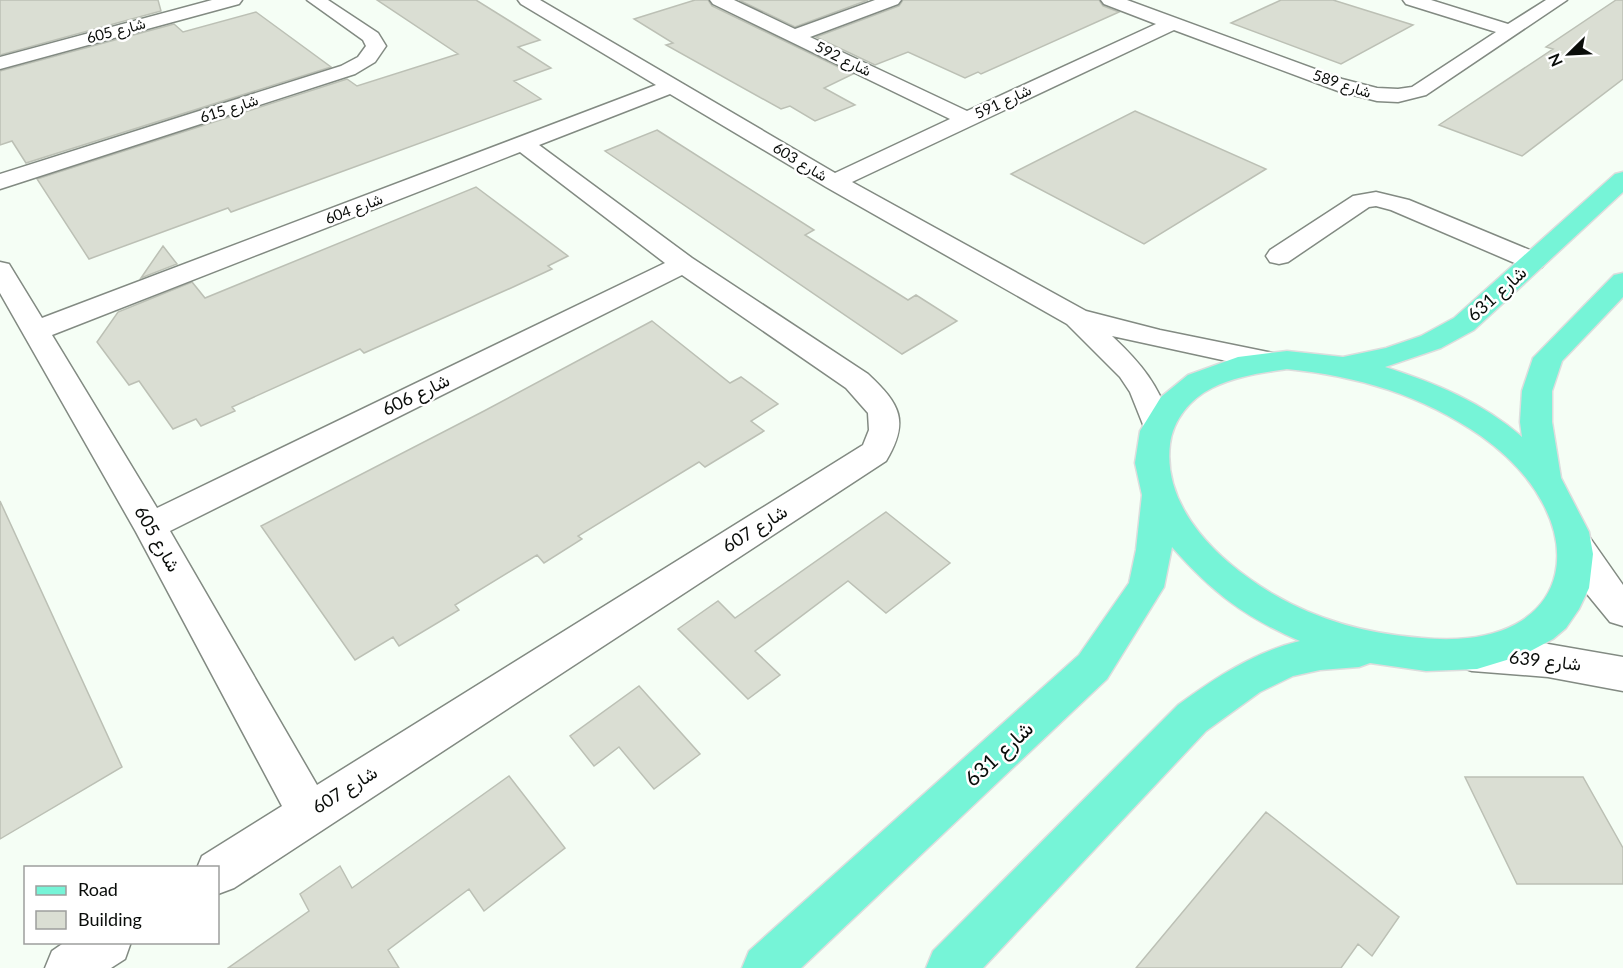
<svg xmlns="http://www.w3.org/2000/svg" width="1623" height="968" font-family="Lato,Vazirmatn,sans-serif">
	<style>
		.building { fill: #daded3; stroke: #bcc0b5; stroke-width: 1.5 }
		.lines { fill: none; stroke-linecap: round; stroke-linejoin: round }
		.minor-casing { stroke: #828a82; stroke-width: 3 }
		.major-casing { stroke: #ddd; stroke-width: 3 }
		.minor { fill: #fff; fill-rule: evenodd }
		.major { fill: #76f4d7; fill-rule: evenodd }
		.labels { text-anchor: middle; stroke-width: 5; stroke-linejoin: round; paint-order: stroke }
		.far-street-label { font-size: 15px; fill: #0a0d0a; stroke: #fff }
		.street-label { font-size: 18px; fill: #0a0d0a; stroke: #fff }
		.near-street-label { font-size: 21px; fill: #0a0d0a; stroke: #fff }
	</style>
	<rect width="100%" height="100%" fill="#f5fef5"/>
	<path class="building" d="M0,0H158L161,11L0,55Z
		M377,0H476L540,40L518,47L551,68L514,81L541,99L231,212L228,208L89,259L37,179L347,79L357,86L458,54Z
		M695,0H708L712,6L853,74L824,88L855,105L815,121L790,106L781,109L666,45L673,43L634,19Z
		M739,0H868L795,27Z
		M903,0H1099L1103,6L1119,12L981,74L978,72L965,78L908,52L875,65L816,37L899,6Z
		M1281,0H1333L1413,25L1341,64L1231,23Z
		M1616,0H1623V79L1522,156L1439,125L1553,49L1546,47Z
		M256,12L331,67L26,163L12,141L0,145V71L174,24L183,32Z
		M1135,111L1266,169L1144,244L1011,174Z
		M657,130L814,230L805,235L908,300L916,295L957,321L902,354L605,151Z
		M476,187L568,256L548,266L552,269L511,288L364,353L360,349L232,407L235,411L201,426L196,419L173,429L139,381L129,385L97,342L118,312L192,282L205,298Z
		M163,246L177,264L141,278Z
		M652,321L730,383L741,377L778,404L751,421L764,431L705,467L699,462L578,536L582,539L544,563L537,555L455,605L459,610L399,646L393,637L355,660L261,526L484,411Z
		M0,501L122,767L0,839Z
		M886,512L950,563L886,613L848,581L755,651L780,675L748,699L678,629L718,601L735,618Z
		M639,686L700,754L654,789L619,747L594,766L570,736Z
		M509,776L565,848L484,911L469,889L388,950L399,968H228L309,911L300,894L340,866L352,888Z
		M1465,777H1583L1623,848V884H1517Z
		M1266,812L1399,917L1372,956L1358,944L1341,968H1136Z"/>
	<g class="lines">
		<defs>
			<path id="minor" d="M212,0H242L239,4L0,69V57Z
				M307,0H328L378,33L386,46L375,62L355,74L0,189V174L341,66L358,57L366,46L363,40Z
				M518,0H540L835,173L950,119L713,4L710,0H734L795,29L875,0H901L898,4L810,37L967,111L1156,24L1104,4L1101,0H1127L1342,79L1377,88L1398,89L1412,87L1496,32L1406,4L1403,0H1431L1508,24L1546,0H1567L1426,95L1398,102L1377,101L1338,91L1174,30L852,182L1086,311L1160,330L1268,352L1278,354L1283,361L1278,368L1268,370L1112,336C1144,366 1156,383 1173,424L1168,432L1157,435L1146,432L1130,392L1120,377L1067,324L826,187L670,94L539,145L692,258L868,374C900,404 910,421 886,461L234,888L218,894V868H197L202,856L282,806L136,532L0,293V262L9,264L42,318L656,85L521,4ZM520,152L665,263L157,508L52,335ZM682,275L846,388L868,413L869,430L863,445L317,785L170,531Z
				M1376,192L1409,200L1542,255L1546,261L1542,267L1533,269L1524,267L1391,210L1376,206L1369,207L1288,262L1279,264L1270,262L1266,256L1270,250L1353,196Z
				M1576,532L1588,535L1623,585V626L1610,622L1587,594L1559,545L1564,535Z
				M1472,639L1548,644L1623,657V691L1548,677L1472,671L1458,666L1453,655L1458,644Z
				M65,942H131L125,959L111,968H45L52,951Z"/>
			<path id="major" d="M1623,172V192L1474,330L1441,348L1385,367C1435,383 1482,402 1522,437L1520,422L1522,391L1533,358L1614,275L1623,273V297L1562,361L1552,391V422L1561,478L1589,532L1593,554L1589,588L1579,609L1566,628L1553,639L1523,655L1477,669L1426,671L1370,663L1359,667L1320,670L1293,676L1260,692L1206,731L983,968H926L933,951L1178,705C1215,678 1254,652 1300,641C1244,617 1212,592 1172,547L1164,587L1107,679L801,968H742L749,951L1079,655L1129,583L1136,550L1142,495L1135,463L1140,431L1161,397L1188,375L1238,357L1287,351L1343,357L1386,348L1421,336L1454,318L1615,174ZM1287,369C1358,376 1422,395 1481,436C1597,518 1583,653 1422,638C1369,634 1319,621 1273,594C1221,563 1162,510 1170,444C1173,420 1190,399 1212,388C1236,376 1261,373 1287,369Z"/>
		</defs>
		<use href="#minor" class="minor-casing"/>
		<use href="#major" class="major-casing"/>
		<use href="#minor" class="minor"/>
		<use href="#major" class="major"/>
	</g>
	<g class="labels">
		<g class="far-street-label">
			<text transform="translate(116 31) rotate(-15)" y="5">شارع 605</text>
			<text transform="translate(843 59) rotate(26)" y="5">شارع 592</text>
			<text transform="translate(1342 84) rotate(18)" y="5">شارع 589</text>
			<text transform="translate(1003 102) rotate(-25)" y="5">شارع 591</text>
			<text transform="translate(229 109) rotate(-18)" y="5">شارع 615</text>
			<text transform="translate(800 162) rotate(31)" y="5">شارع 603</text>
			<text transform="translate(354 209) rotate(-21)" y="5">شارع 604</text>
		</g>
		<g class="street-label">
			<text transform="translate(1497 294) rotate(-42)" y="6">شارع 631</text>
			<text transform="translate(416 395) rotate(-26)" y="6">شارع 606</text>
			<text transform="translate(755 529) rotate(-32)" y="6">شارع 607</text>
			<text transform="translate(157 539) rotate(60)" y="6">شارع 605</text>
			<text transform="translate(1545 661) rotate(6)" y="6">شارع 639</text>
			<text transform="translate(345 790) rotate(-32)" y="6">شارع 607</text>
		</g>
		<g class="near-street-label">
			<text transform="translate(999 754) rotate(-43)" y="7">شارع 631</text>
		</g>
	</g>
	<rect x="24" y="866" width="195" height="78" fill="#ffffff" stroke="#9d9e9d" stroke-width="1.5"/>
	<rect x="36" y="886" width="30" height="9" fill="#76f4d7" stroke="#9d9e9d" stroke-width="1.5"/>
	<text x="78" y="896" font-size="18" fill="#0a0d0a">Road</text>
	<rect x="36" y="911" width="30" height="18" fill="#daded3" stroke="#9d9e9d" stroke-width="1.5"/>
	<text x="78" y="926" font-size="18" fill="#0a0d0a">Building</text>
	<g transform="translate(1569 54) rotate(246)" stroke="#ffffff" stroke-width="4.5" paint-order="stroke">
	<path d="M0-4.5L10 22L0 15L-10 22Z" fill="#0a0d0a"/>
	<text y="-9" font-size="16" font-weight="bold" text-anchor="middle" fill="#0a0d0a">N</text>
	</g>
</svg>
